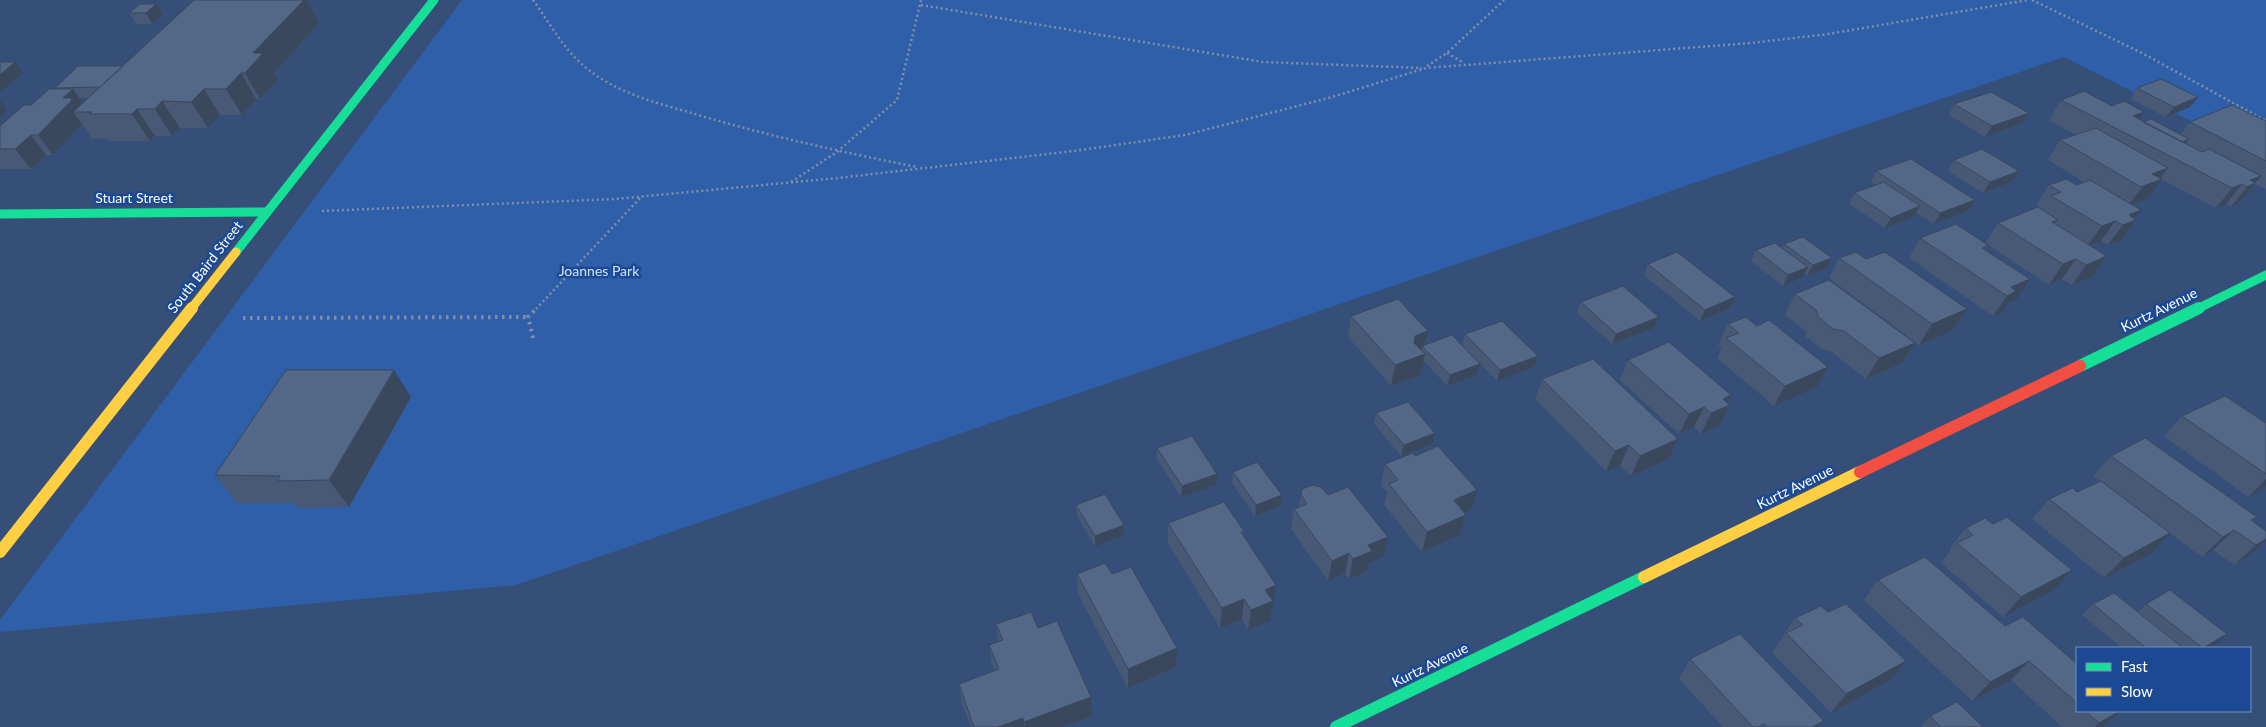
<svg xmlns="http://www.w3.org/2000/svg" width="2266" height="727" font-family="Lato,sans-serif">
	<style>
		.green { fill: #2f5fa9 }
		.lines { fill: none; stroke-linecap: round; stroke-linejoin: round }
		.path-far1 { stroke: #7f90ab; stroke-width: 2.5; stroke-dasharray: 2 3; stroke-linecap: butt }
		.path { stroke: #7f90ab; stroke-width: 4; stroke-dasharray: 2.5 4.5; stroke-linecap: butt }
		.fast-far1 { stroke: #16e098; stroke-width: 9 }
		.fast { stroke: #16e098; stroke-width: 12 }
		.slow-far1 { stroke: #ffcf43; stroke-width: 9 }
		.slow { stroke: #ffcf43; stroke-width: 12 }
		.jam { stroke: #f24e42; stroke-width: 12 }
		.wall { fill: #475974; fill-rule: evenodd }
		.shaded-wall { fill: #3a485e }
		.building { fill: #536787; stroke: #3a485e }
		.labels { text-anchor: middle; stroke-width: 5; stroke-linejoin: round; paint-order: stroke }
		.street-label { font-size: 14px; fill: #fff; stroke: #1b4993 }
		.park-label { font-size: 14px; fill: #d3e3fb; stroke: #1b4993 }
	</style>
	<rect width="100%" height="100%" fill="#364f78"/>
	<path class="green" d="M462,0H2266V159L2064,57L516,585L0,632V620Z"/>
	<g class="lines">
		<path class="path-far1" d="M533,0C549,22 563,48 584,66C615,93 657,103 695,114C768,136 842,152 917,167
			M2032,0L2142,53L2266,121
			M921,5L1263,62L1422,68
			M1447,53L1464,63
			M1427,66L1447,53L1504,0
			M791,182L837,152L897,100L921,0
			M322,211L615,199L838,178L1074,151L1185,135L1332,97L1426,68L1751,43L1828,34L2028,0
			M536,309L641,197"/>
		<path class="path" d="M243,318L528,317
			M533,338L528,317L537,308"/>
		<path class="fast-far1" d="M0,214L267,212
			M236,252L434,0
			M2197,309L2266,275"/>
		<path class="fast" d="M2080,366L2199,308
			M1336,727L1644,577"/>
		<path class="slow-far1" d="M191,309L236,252"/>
		<path class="slow" d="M0,552L192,308
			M1644,577L1860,472"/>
		<path class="jam" d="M1860,472L2080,366"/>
	</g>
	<path class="wall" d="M194,0H307L319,23L274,73L278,79L260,99H256L242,115H220L208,128H180L172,136H155L150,141H108L106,138L92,139L82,124L53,155H46L31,169H0V126L55,89V88L123,66ZM80,98H88L83,103Z
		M156,4L163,14L152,24H136L129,13Z
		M2137,88L2190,107L2166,117L2130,99Z
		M2061,100L2139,120L2143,122L2181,134L2190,122L2266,121V189L2255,184L2239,203L2231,207L2226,204L2216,208L2161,179L2147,199L2133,205L2141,210L2134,219L2136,220L2122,240L2108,245L2101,241L2089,245L2092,277L2072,285L2062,279L2049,285L1988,245L1985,250L2016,300L2008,303L2003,312L1993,316L1909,258L1920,238L1985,243L1998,223L2042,210V209L2036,205L2049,185H2077L2084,182L2048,160L2060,140L2076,135L2049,120Z
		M1954,104L2029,113L2022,123L1985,137L1949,115Z
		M1954,160L2019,171L2012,182L1983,193L1948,171Z
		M1876,171L1975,200L1968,211L1934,224L1917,213L1914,217L1885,228L1849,204L1854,193L1876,185L1871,182Z
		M1784,244L1826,269L1807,276L1804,274L1802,278L1783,286L1751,261L1756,250L1782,248Z
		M1839,258L1866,259L1953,330L1919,345L1829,278Z
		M1648,264L1735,297L1730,308L1700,321L1644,275Z
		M1795,294L1915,343L1902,363L1866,379L1832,352L1822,349L1806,337V331L1785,315Z
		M1581,302L1654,328L1612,344L1577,313Z
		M1351,316L1425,345L1477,375L1447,386L1423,360L1420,375L1391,386L1348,337Z
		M1728,324L1817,387L1774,406L1717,358L1722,348L1718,345Z
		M1465,334L1534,367L1497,381L1462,345Z
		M1628,360L1731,395L1727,403L1719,426L1701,434L1694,427L1679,434L1620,380Z
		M1542,379L1678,439L1669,459L1631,476L1620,466L1606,471L1535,399Z
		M411,397L349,507L298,508L294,503H237L215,475Z
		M1376,413L1435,433L1432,444L1401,456L1374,424Z
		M2182,416L2266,423V487L2248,497L2164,436Z
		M1157,448L1216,485L1181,497L1157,459Z
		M2111,456L2252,521L2266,531L2250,555L2234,565L2213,550L2202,557L2160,526L2170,533L2151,554L2104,578L2032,519L2049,499L2077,492L2100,481L2093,476Z
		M1385,464L1471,510L1464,513L1466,515L1460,535L1422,552L1384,505L1387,492L1381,485Z
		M1233,472L1282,495L1280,506L1255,516L1232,483Z
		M1301,495H1328L1383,557L1369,563L1367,571L1349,579L1345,573L1328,581L1291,529L1294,509L1299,507Z
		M1076,505L1124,525V535L1095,547L1077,515Z
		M1168,523L1244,531L1243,536L1273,605L1272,606L1270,621L1248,630L1242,619L1220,628L1168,543Z
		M1966,528L2054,590L2003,617L1941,563L1951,550L1950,548Z
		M1077,574H1112L1176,667L1128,688L1078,594Z
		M1878,580L2005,626L2077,664V711H2122L2103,727H2062L2011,680L1972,701L1864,600Z
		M2093,604L2138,612L2146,604L2215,645L2209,648H2122L2082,615Z
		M1795,618L1890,680L1831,713L1772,653Z
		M996,624L1038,628L1092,716L1063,727H971L962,703L959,684L995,671L992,664L989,645L998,642Z
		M1690,659L1824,721L1818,727H1723L1679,679Z
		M1930,716L1983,727H1922L1921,726Z"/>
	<path class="shaded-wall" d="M304,0H307L319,23L274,73L278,79L260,99L245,73L253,53Z
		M156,4L163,14L152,24L146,13Z
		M15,62L23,73L0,92V75Z
		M241,73L256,99L242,115L226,89Z
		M73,89L87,108L73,112L82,124L53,155L38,135L63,98Z
		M204,89L220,115L208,128L191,102Z
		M2198,97L2190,107L2166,117L2174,107Z
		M0,100L7,110L0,117Z
		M162,101L180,128L172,136L155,109Z
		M137,109L155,136L150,141L132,114Z
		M2144,112L2133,128V116Z
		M2029,113L2022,123L1985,137L1992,126Z
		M31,135L46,155L31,169L15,149Z
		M2189,139L2182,149L2169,147Z
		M2168,168L2159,180L2162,179L2147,199L2127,207L2152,174Z
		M2019,171L2012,182L1983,193L1990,182Z
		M2261,176L2239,203L2231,207L2247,187L2250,180Z
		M2242,184L2226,204L2216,208L2232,188Z
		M1975,200L1968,211L1934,224L1940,213Z
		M1920,206L1914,217L1885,228L1891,218Z
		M2141,210L2132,221L2136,220L2122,240L2108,245L2123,225L2129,215Z
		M2115,221L2101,241L2087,246L2102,226Z
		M2107,256L2092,277L2072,285L2086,265Z
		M1832,258L1826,269L1807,276L1813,265Z
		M2076,259L2062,279L2049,285L2063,264Z
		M1808,267L1802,278L1783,286L1788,275Z
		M2030,279L2016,300L2008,303L2003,312L1993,316L2007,296L2011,287Z
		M1735,297L1730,308L1700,321L1705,310Z
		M1967,309L1953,330L1919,345L1932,324Z
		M1659,317L1654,328L1612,344L1616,334Z
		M1428,331L1424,348L1422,346L1421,353L1410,356L1415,336Z
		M1915,343L1902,363L1866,379L1879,358Z
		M1425,354L1420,375L1391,386L1395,365Z
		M1538,356L1534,367L1497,381L1500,370Z
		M1480,364L1477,375L1447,386L1450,375Z
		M1828,367L1817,387L1774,406L1785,386Z
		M394,370L411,397L349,507L329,480Z
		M1731,395L1725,407L1730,405L1719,426L1701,434L1711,413L1723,399Z
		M1704,407L1694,427L1679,434L1689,414Z
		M1435,433L1432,444L1401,456L1404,445Z
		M1678,439L1669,459L1631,476L1640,456Z
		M1629,445L1620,466L1606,471L1615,451Z
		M1217,474L1216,485L1181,497L1182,486Z
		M2266,479V487L2248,497Z
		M1477,490L1471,510L1448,520L1454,500Z
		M1282,495L1280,506L1255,516L1256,505Z
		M1466,515L1460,535L1422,552L1427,532Z
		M1124,525V535L1095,547V536Z
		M2234,530L2213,550L2202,557L2223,537Z
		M2170,533L2151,554L2104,578L2124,558Z
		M1388,537L1383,557L1369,563L1367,571L1349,579L1353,559L1368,545Z
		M2266,539V541L2250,555L2234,565L2256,545Z
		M1349,553L1345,573L1328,581L1332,561Z
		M2072,570L2054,590L2003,617L2021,597Z
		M1276,585L1273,605L1272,606L1270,621L1248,630L1251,610L1265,590Z
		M1244,599L1242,619L1220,628L1222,608Z
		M2227,634L2215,645L2209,648H2203Z
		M1177,648L1176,667L1128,688V669Z
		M1906,661L1890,680L1831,713L1846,694Z
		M2029,661L2011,680L1972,701L1990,682Z
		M1091,697L1092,716L1063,727H1025L1024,722Z
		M2120,711H2122L2105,725L2103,727H2095L2099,723Z
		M1023,718L1024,727H998Z
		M1824,721L1818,727H1812Z"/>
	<path class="building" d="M194,0H304L253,53H263L245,73H241L226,89H204L191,102L162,101L155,109H137L132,114H89L92,112H73Z
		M140,4H156L146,13H129Z
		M0,62H15L0,75Z
		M78,66H123L100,87L55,88Z
		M2161,79L2198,97L2174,107L2137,88Z
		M49,89H73L63,98H70L72,100L38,135H31L15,149H0V126L24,105H31Z
		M2084,91L2112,106L2124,101L2144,112L2133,116L2202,152L2209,149L2261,176L2250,180L2255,183L2247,187L2242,184L2232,188L2061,100Z
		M1991,92L2029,113L1992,126L1954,104Z
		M2232,105L2266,121V161L2190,122Z
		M2151,119L2189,139L2182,142L2143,122Z
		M2096,128L2168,168L2152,174L2162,179L2141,187L2060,140Z
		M1982,149L2019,171L1990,182L1954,160Z
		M1911,159L1975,200L1940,213L1876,171Z
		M2066,179L2077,185L2090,180L2141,210L2129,215L2136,220L2123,225L2115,221L2102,226L2051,196L2061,192L2049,185Z
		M1884,182L1920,206L1891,218L1854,193Z
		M2038,207L2058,220L2052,222L2107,256L2086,265L2076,259L2063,264L1998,223Z
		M1956,224L1988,245L1982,248L2030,279L2011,287L2016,291L2007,296L1920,238Z
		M1803,237L1832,258L1813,265L1784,244Z
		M1775,243L1808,267L1788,275L1756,250Z
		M1677,252L1735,297L1705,310L1648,264Z
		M1856,252L1866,259L1885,252L1967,309L1932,324L1839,258Z
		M1829,280L1915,343L1879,358L1844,331L1833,329L1818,317L1817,311L1795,294Z
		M1623,286L1659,317L1616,334L1581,302Z
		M1398,299L1428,331L1415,336L1414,343L1425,354L1395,365L1351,316Z
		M1746,317L1757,326L1769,320L1828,367L1785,386L1726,338L1739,333L1728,324Z
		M1502,321L1538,356L1500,370L1465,334Z
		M1452,335L1480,364L1450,375L1422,346Z
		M1669,342L1731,395L1723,399L1730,405L1711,413L1704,407L1689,414L1628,360Z
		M1593,359L1678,439L1640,456L1629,445L1615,451L1542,379Z
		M286,370H394L329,480L277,481L280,476L215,475Z
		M2225,396L2266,423V474L2182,416Z
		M1408,402L1435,433L1404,445L1376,413Z
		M1192,436L1217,474L1182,486L1157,448Z
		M2145,438L2257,517L2251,520L2266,531V539L2256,545L2234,530L2223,537L2111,456Z
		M1438,446L1477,490L1454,500L1466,515L1427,532L1389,484L1398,480L1385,464L1413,453L1415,456Z
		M1257,462L1282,495L1256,505L1233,472Z
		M2101,481L2170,533L2124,558L2049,499L2073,488L2077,492Z
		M1313,485L1321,487L1328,495L1348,487L1388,537L1368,545L1372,551L1353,559L1349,553L1332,561L1294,509L1307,504L1301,495L1302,489Z
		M1105,494L1124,525L1095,536L1076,505Z
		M1224,502L1244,531L1241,532L1276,585L1265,590L1273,601L1251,610L1244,599L1222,608L1168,523Z
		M2007,517L2072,570L2021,597L1957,543L1973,535L1966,528L1985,518L1993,524Z
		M1925,557L2005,626L2023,617L2077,664V703L2029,661L1990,682L1878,580Z
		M1105,563L1112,574L1131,567L1177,648L1128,669L1077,574Z
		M2170,590L2227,634L2203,648L2146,604Z
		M2114,593L2183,648H2146L2093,604Z
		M1846,604L1906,661L1846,694L1786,633L1803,625L1795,618L1821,606L1828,612Z
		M1031,612L1038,628L1057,621L1091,697L1024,722L1023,718L998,727H974L959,684L999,669L989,645L1003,640L996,624Z
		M1740,634L1824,721L1812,727H1768L1764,724L1758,727H1753L1690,659Z
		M1957,702L1983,727H1941L1930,716Z
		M2085,711H2120L2099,723Z"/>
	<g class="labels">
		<g class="street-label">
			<text x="134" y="203">Stuart Street</text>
			<text transform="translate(205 267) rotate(-52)" y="5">South Baird Street</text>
			<text transform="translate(2159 310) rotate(-26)" y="5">Kurtz Avenue</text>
			<text transform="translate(1795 487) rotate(-26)" y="5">Kurtz Avenue</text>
			<text transform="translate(1430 665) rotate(-26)" y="5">Kurtz Avenue</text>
		</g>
		<g class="park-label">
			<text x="599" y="276">Joannes Park</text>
		</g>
	</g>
	<rect x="2076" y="647" width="175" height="65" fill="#1b4993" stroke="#7692be"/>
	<rect x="2086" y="663" width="25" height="8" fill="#16e098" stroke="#7692be"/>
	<text x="2121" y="672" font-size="15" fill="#ffffff">Fast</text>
	<rect x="2086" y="688" width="25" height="8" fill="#ffcf43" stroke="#7692be"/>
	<text x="2121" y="697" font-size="15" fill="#ffffff">Slow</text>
</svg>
